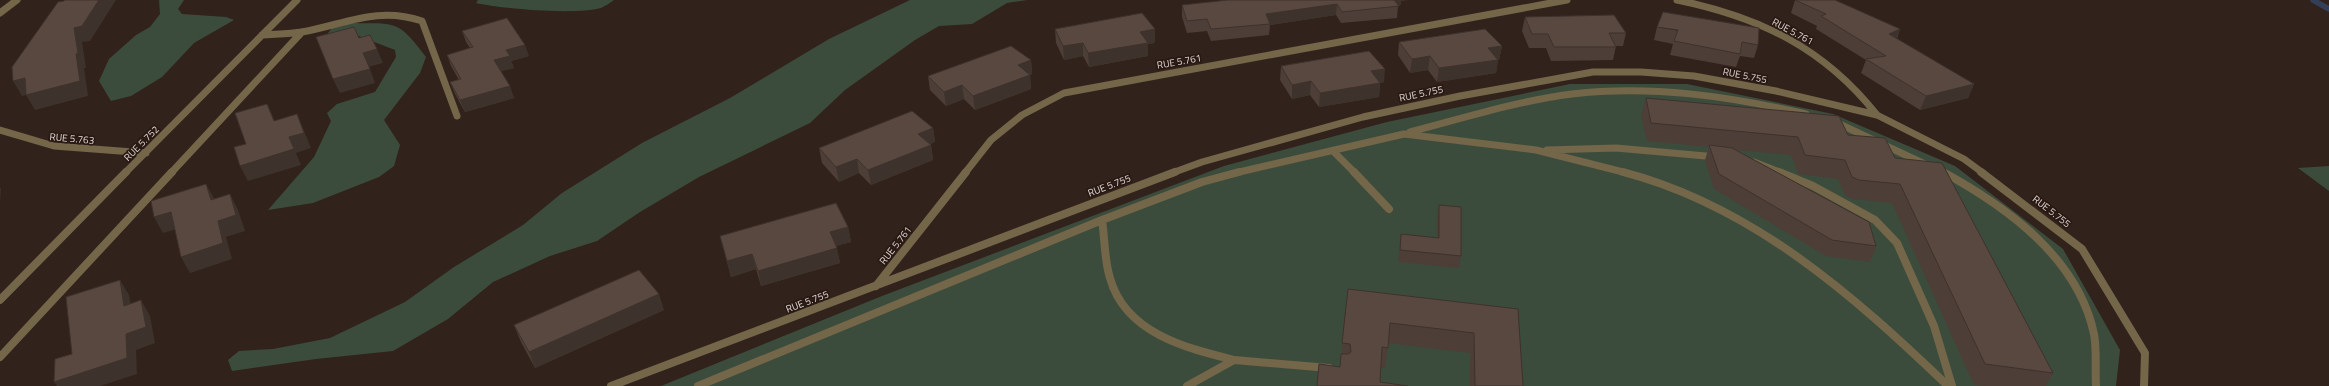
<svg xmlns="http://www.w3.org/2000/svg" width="2329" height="386" font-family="'Titillium Web',sans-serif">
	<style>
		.green { fill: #3c4c3c }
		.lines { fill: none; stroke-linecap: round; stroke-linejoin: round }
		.stream { stroke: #323f56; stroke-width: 5.5 }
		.service-far1 { stroke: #736649; stroke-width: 7 }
		.service { stroke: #736649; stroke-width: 8 }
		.wall { fill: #4d3e37 }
		.shaded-wall { fill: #3e322d }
		.building { fill: #594840; stroke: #3e322d }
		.labels { text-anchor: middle; stroke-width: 3.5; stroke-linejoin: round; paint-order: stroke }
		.street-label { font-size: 10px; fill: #e1d6d2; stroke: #281913 }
	</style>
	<rect width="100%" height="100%" fill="#32221c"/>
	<path class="green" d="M159,0H184L178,9L182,14L226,17L234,20L194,43L162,77L131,96L111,101L99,81L109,59L136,35L150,27L160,14Z
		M478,0H614C610,3 605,6 601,8C574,15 503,9 476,3Z
		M910,0H1027L1007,3L972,24L939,26L915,40L845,90L810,123L699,177L640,212L597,241L550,256L493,282L448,319L393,351L316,359L232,371L228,360L239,351L273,349L330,338L405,302L454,267L523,225L562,193L642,143L730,98L829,39Z
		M348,23C395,24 397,18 426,57L420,73L384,120L400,145L394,166L379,177L313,203L268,210L314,157L331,121L327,113L337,104L375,92L396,57L395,50L356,35L321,42L332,28Z
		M1570,84H1687L1833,114L1955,166L2063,249L2120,350L2116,386H661L882,296L1224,166L1387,122Z
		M2329,166V191L2298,168Z"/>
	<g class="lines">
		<path class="stream" d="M2313,0L2329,9"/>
		<path class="service-far1" d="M1677,0C1760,17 1824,48 1877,115
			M0,13L17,0
			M262,35C275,34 289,34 302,32C346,24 377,6 422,21L457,116
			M1835,122L1944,173
			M0,130L54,146L146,153
			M1410,132C1464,118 1517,101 1572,94C1651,85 1729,96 1806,114
			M1547,150L1616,148L1717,157
			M1333,151L1355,173
			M1754,162L1782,173
			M125,173L297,0
			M171,173L302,32
			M965,173L991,140L1022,115L1064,93L1567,0
			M1172,173L1202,162L1363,117L1460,96L1593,72H1641L1694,76L1776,91L1877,115L1964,159L1983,173
			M1235,173L1404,134L1536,150L1627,173"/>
		<path class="service" d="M1354,172L1389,209
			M1623,172C1753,206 1854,296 1948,386
			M1779,172L1813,186L1875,220L1897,243L1934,326L1952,386
			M1943,172C2007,207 2078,258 2094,334C2097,350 2095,369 2096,386
			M1981,172L2082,249L2145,353L2144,386
			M1102,220C1105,239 1104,259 1110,278C1125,333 1186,348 1234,360
			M876,286L966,172
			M0,300L126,172
			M0,357L172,172
			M611,386L1175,172
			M698,386L1102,220L1202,182L1239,172
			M1187,386L1234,360L1329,368"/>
	</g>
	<path class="wall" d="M1221,0H1407L1401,1L1400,6H1398L1397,18L1341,23L1336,15L1270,25L1269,35L1211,41L1207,31L1187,33L1182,17V5L1222,1Z
		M1795,0L1900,29L1897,39L1974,84L1968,98L1920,110L1861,73L1866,60L1816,29L1817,26L1791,13Z
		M1525,17L1626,33L1623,46H1616L1613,60L1551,61L1546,48H1529L1522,31Z
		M1657,27L1758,45L1754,58L1740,56L1736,67L1670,55L1673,44L1654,40Z
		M1055,29L1155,43L1148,44V56L1089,67L1083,56L1064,60L1056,43Z
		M462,31L529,56L511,61L514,68L501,71L514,98L465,112L455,94L450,82L459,80L451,66L447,55L470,48L466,42Z
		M1399,42L1502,46L1499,60H1498L1496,73L1437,82L1428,70L1410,73L1398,55Z
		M1031,60L1032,74L1030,75L1031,89L975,110L964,99L946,106L930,90L928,76Z
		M1281,66L1384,82L1380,83L1379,97L1319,107L1310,95L1292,99L1280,80Z
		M1646,98L1848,135L1895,158L2053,373L2046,386H1985L1974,385L1892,203L1852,199L1845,195L1838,179L1798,174L1791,155L1736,150L1876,246L1870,262L1826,256L1714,189L1705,160L1709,147L1647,141L1641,116Z
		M933,128L935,142L930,144L931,145L933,160L871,185L859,173L839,182L822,163L819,148Z
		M1439,205L1461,256L1459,268L1398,262L1401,234L1437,238V217Z
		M848,227L851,242L836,246L840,263L761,286L756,269L731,277L720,236Z
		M1348,289L1518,309L1523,386H1470V353L1388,343L1385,368H1381L1317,386L1340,367Z
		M664,310L535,368L521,342L514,325Z"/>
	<path class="shaded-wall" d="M99,0H116L90,41L82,42L86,68H84L88,96L35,110L26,95L76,54L74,28Z
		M1390,0H1407L1401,1L1400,6L1390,7Z
		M1337,4L1336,15L1270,25V24L1266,14Z
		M1155,29V43L1148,44V56L1089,67L1088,53L1140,32Z
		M1900,29L1895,43L1889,34Z
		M1083,43V56L1064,60L1063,46Z
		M525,45L529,56L511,61L514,68L498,72L494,60L506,50Z
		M1502,46L1499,60H1498L1496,73L1437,82L1439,68L1488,48Z
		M377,49L383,63L368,67L363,53Z
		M1430,56L1428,70L1410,73L1412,59Z
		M1031,60L1032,74L1019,79L1018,65Z
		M370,69L375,83L340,93L333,79Z
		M1385,69L1384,82L1369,85L1371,71Z
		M1030,75L1031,89L975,110L973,96Z
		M25,78L34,93L22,96L13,81Z
		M1311,81L1310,95L1292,99V85Z
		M1380,83L1379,97L1319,107L1320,93Z
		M1974,84L1968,98L1920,110L1926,96Z
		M962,85L964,99L946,106L944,92Z
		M510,86L514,98L465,112L460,100Z
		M267,104L274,119L281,136L274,121Z
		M297,114L311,148L296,153L301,165L248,181L240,166L289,137Z
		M933,128L935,142L920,148L918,134Z
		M931,145L933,160L871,185L868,170Z
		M857,159L859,173L839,182L836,167Z
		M206,184L215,200H211Z
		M0,188L1,189L0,202Z
		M230,194L238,210L245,231L226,237L232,259L190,273L181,257L218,221Z
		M171,212L180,228L163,233L154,217Z
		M848,227L851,242L833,247L830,232Z
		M837,248L840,263L761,286L758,271Z
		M752,254L756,269L731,277L727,261Z
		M120,280L129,295L134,322L124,306Z
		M659,294L664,310L535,368L529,352Z
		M141,300L150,316L155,343L136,350L137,374L100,386H57L54,382Z"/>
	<path class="building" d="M65,0H99L82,26L74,28L78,53L76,54L80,81L26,95L25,78L13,81L12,67L58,2L64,1Z
		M1228,0H1394L1399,6L1342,12L1337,4L1266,14L1270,24L1211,29L1207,19L1187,21L1182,5Z
		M1795,0H1835L1900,29L1889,34L1974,84L1926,96L1866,59L1886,56L1821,16L1826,14Z
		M1663,12L1759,28L1758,45L1742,42L1740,54L1674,41L1678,30L1657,27Z
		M1142,13L1155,29L1140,32L1148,43L1088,53L1083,43L1063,46L1055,29Z
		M1614,15L1626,33H1609L1616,47H1554L1548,34H1532L1525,17Z
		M507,18L525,45L506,50L510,56L494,60L510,86L460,100L450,82L461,79L447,55L473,47L462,31Z
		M354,27L359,38L370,35L377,49L363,53L370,69L333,79L316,37Z
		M1485,29L1502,46L1488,48L1498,60L1439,68L1430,56L1412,59L1399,42Z
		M1011,46L1031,60L1018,65L1030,75L973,96L962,85L944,92L928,76Z
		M1369,51L1385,69L1371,71L1380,83L1320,93L1311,81L1292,85L1281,66Z
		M1646,98L1839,116L1848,135L1885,138L1895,158L1942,163L2053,373L1985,364L1900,184L1859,180L1852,177L1845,160L1805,155L1798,137L1651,123Z
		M267,104L274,121L297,114L304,133L289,137L294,149L240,166L234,147L246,144L235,113Z
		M912,111L933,128L918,134L931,145L868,170L857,159L836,167L819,148Z
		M1709,145L1732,148L1869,222L1876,246L1832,240L1719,174Z
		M206,184L211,200L230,194L236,215L218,221L223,243L181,257L171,212L154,217L151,201Z
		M836,203L848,227L830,232L837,248L758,271L752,254L727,261L720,236Z
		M1439,205L1461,207V256L1400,250L1401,234L1439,238Z
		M639,270L659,294L529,352L514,325Z
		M120,280L124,306L141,300L146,327L126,334L127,358L54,382L55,359L72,354L66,297Z
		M1348,289L1518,309L1523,386H1475L1474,333L1390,323L1388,348L1382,347L1380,382L1408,386H1317L1319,364L1340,367L1341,354H1348L1351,352L1350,344L1342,343Z"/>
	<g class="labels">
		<g class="street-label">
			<text transform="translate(1793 31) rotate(28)" y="4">RUE 5.761</text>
			<text transform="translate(1179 61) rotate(-10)" y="4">RUE 5.761</text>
			<text transform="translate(1745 75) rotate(11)" y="4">RUE 5.755</text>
			<text transform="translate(1421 93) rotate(-12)" y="4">RUE 5.755</text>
			<text transform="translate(72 138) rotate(5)" y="4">RUE 5.763</text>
			<text transform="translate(141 143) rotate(-45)" y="4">RUE 5.752</text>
			<text transform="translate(1109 185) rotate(-21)" y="4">RUE 5.755</text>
			<text transform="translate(2052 211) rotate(38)" y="4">RUE 5.755</text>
			<text transform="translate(895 245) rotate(-52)" y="4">RUE 5.761</text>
			<text transform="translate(807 301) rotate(-21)" y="4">RUE 5.755</text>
		</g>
	</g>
</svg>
